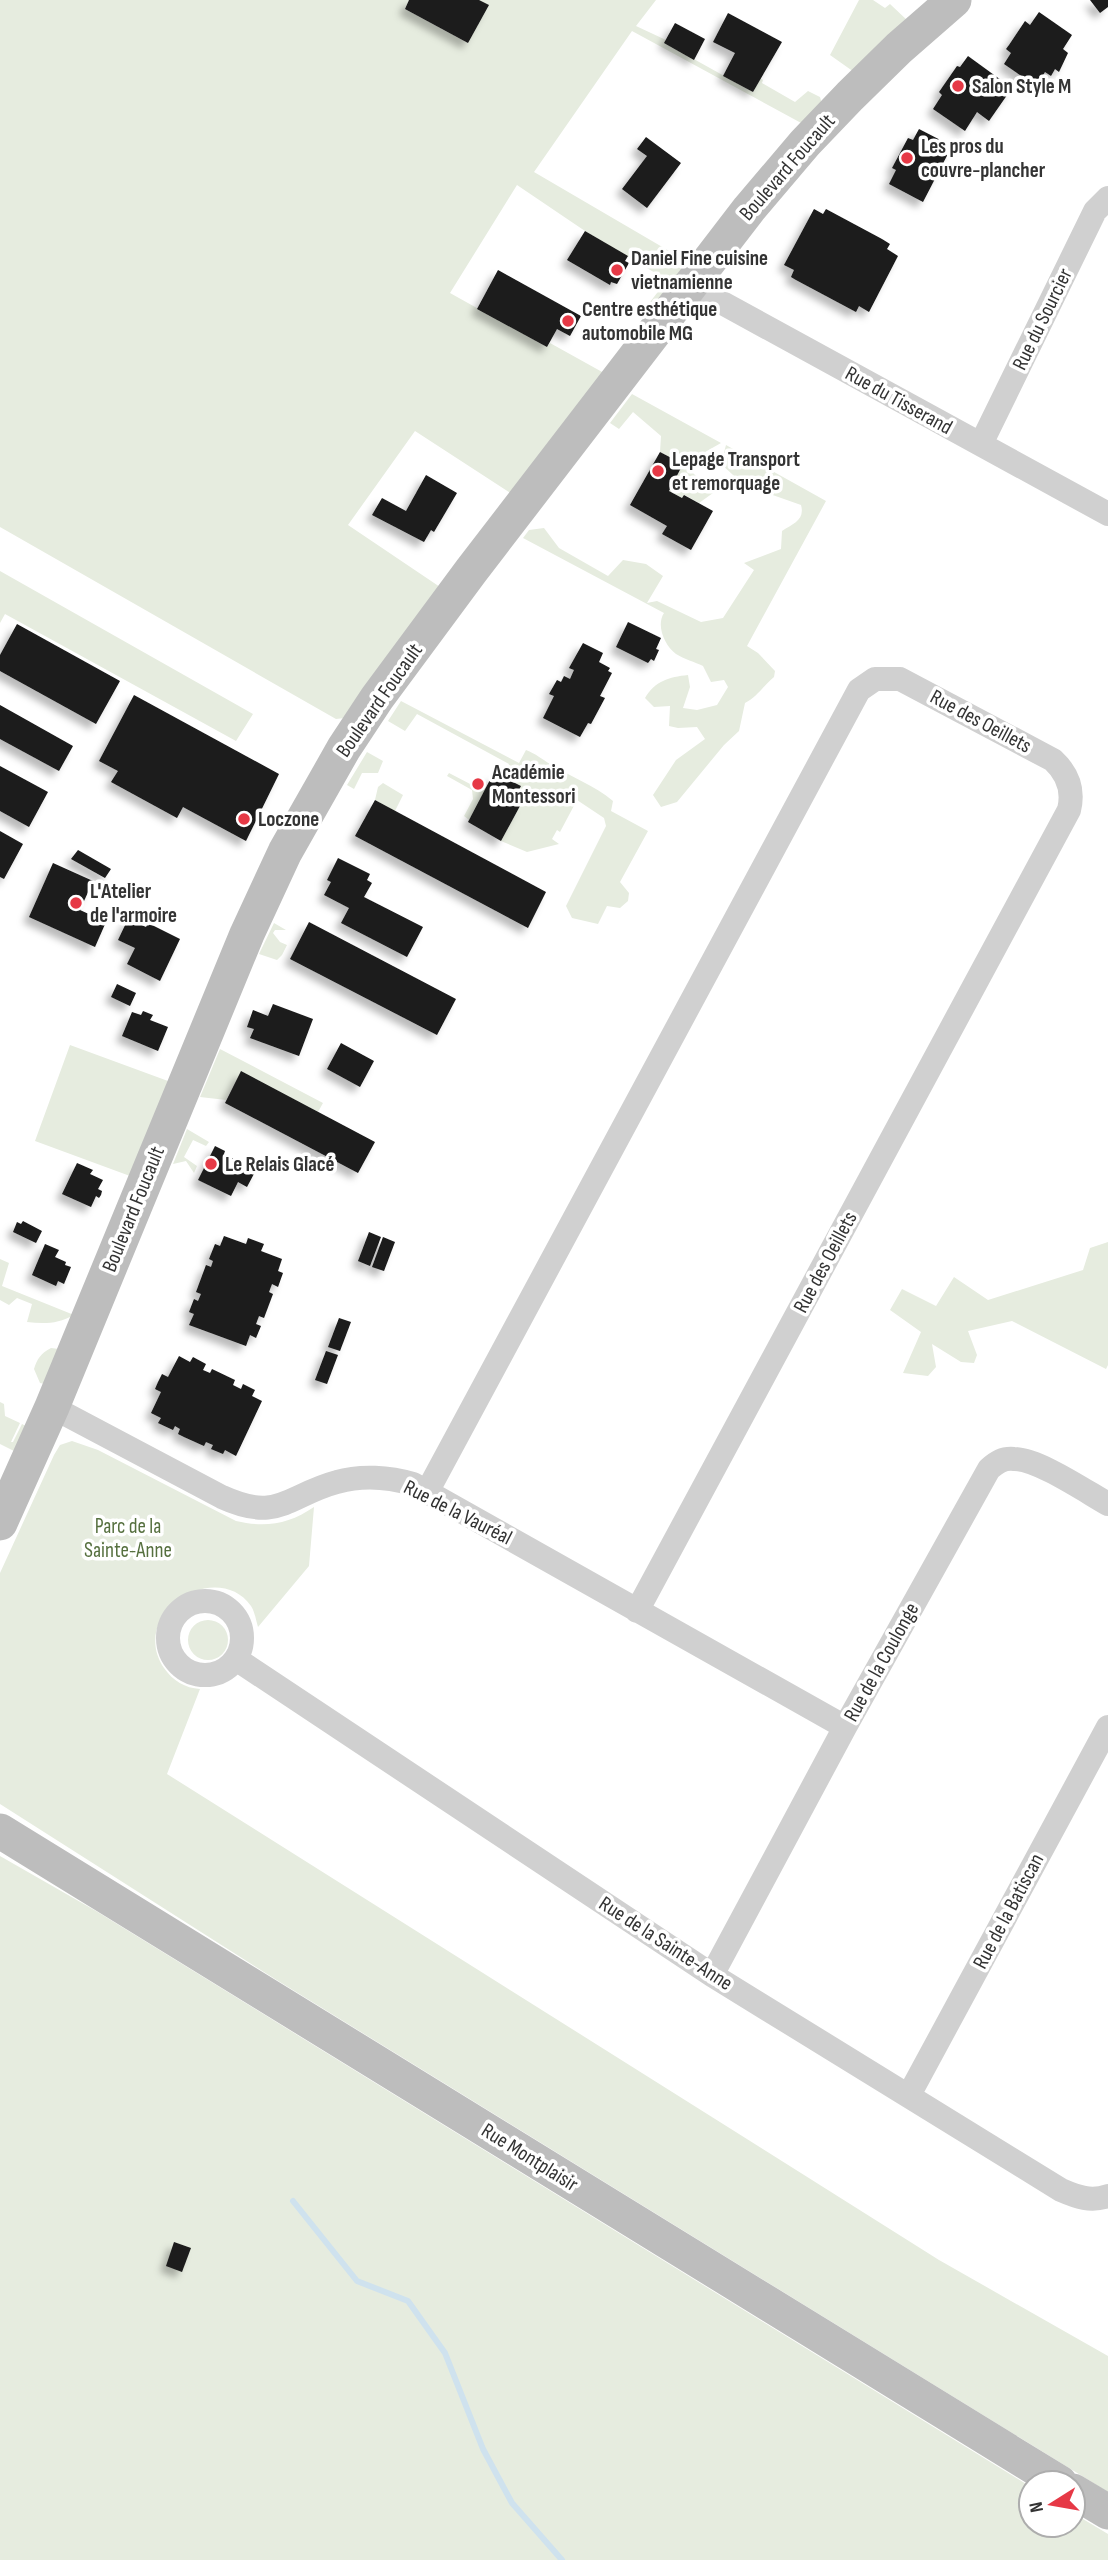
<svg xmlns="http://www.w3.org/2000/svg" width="1108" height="2560" font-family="'Sofia Sans Condensed',sans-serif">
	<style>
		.green { fill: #e6ecdf }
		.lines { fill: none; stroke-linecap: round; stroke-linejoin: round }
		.stream { stroke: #cfe2ee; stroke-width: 6 }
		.building { fill: #1a1a1a; filter: url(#shadow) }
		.street { stroke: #d0d0d0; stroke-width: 24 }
		.secondary { stroke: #bdbdbd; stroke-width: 35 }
		.poi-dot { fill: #e63946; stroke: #fff; stroke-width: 2.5 }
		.labels { text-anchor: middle; stroke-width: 7; stroke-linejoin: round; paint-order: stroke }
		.poi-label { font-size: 21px; font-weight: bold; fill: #333; stroke: #fff; text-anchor: start }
		.street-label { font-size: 21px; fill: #333; stroke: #fff }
		.park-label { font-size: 21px; fill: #56703f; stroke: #fff }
	</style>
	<defs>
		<filter id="shadow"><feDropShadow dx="-6" dy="6" stdDeviation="3.5" flood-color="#0004"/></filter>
	</defs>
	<rect width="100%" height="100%" fill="#fff"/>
	<path class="green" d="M0,0H409L405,9L468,43L479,0H656L636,26L666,40L665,43L753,92L760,78L763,80L762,83L795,102L808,91L820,97L822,104L803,124L632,31L534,172L688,262L651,311L647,306L667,280L585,231L517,185L450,293L547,347L550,343L604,373L512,494L415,431L348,525L440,587L345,718L336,719L0,527Z
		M859,0H873L885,8L890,4L908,21L854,72L830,55Z
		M632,394L721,443L684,464L713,493L699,503L685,495L682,498L669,491L683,464L660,452L661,436L633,412L619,429L610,423Z
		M726,445L826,501L747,646L758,653L775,671L774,677C763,686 758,696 745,703L739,731L724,745L677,802L661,807L653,795L676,760L705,739L697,727L678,728L669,726L670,706L654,707L645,698C655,681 669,677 688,675L690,687L683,708L697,710L717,705L728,687L724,680L711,682L703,666C695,662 684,659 676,654C664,645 656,625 664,613L523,538L529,530L544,528L559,548L608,576L623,560L646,564L663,576L647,603L657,601L701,622L723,618L754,570L744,563L781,549L782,531C794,523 805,520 801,505L744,485L721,464Z
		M0,571L253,714L236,741L5,614L0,623Z
		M401,701L519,763L526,750C536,754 542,759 550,764C571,777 594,785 613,801L611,811L648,831L620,882L629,893L628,901L620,908L607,906L598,924L572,918L566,906L606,826L604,818L577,800L560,832L557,830L552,839L559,844L527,852L501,841L520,806L513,802L514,799L530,806L532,804L517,795L521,786L503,777L509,764L417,714L405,731L388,721Z
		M367,752L383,761L378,773H362L354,789L347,785Z
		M449,773L474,786L480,784L487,787L469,820L464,816L473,799L472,790L447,776Z
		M383,783L403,795L395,811L375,800L378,787Z
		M274,923L286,930H275L273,933L280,942L287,945L282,955L277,960L259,954Z
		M70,1045L168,1081L130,1176L35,1141Z
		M220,1049L323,1103L318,1112L241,1072L226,1100L200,1097Z
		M187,1129L209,1142L206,1146L193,1140L184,1157L197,1166L194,1173L186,1161L173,1164Z
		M1108,1242V1365L1106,1369L1012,1321L968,1331L977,1355L974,1363L961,1362L932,1344L936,1367L928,1376L903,1373L921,1332L890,1310L902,1289L936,1306L954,1277L988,1300L1083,1270L1090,1248Z
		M0,1259L9,1263L2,1286L74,1315C58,1324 44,1324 27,1322L32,1304L17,1298L9,1305L0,1300Z
		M51,1348L59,1349L45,1384L40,1383L34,1369C37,1359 41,1353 51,1348Z
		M0,1402L4,1404L5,1416L20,1423L11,1442H13L22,1424L28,1427L16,1452L0,1444Z
		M72,1441L98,1450L236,1521C266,1528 289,1524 314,1507L309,1566L258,1627C256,1621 255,1612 251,1606C217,1558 127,1613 164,1668C173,1681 185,1688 200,1689L167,1774L939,2260L1108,2356V2492L275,1979L0,1804V1573L54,1455L60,1445Z
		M188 1640a20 20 0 1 1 40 0a20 20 0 1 1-40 0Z
		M0,1856L96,1911L1031,2487V2525H1073V2513L1108,2534V2560H0Z"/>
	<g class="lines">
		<path class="stream" d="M293,2201L357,2281L408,2301L445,2353L483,2449L512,2503L562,2560"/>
	</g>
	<path class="building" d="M409,0H479L489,5L468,43L405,9Z
		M1090,0H1108V7L1100,13Z
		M1039,12L1072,35L1063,49L1068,53L1059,72L1055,69L1051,76L1045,72L1036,86L1004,64L1011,53L1006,49L1009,45L1025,21L1030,25Z
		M728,13L782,42L753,92L723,76L735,53L713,42Z
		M675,23L705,39L694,60L664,43Z
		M968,56L1012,88L989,121L977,112L965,131L933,109L942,95L939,92L957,66L960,67Z
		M919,129L952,146L923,202L889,184L896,170L892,168L908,138L913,140Z
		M646,137L681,163L647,208L622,189L647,156L637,149Z
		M814,209L823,214L826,209L882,239L890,244L887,249L898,256L869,312L859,306L856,312L796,280L791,277L794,270L784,265Z
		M585,231L628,256L625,261L629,263L617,284L611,282L610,285L567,260Z
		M498,270L581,316L570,336L557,329L547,347L477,309Z
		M660,452L683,464L669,491L682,498L684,495L713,511L691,550L662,534L667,526L630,505Z
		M426,475L457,493L434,532L431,530L424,542L372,515L382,498L406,511Z
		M628,622L661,638L656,649L659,650L654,661L651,659L648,663L616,647Z
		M17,624L120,681L96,724L0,671V655Z
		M583,643L603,653L599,662L610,668L608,671L612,673L600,696L605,698L591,724L588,723L580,737L543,718L554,696L549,694L557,680L561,682L564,676L570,679L574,670L569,668Z
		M134,695L279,774L246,841L183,807L177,818L111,782L118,771L99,761Z
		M0,705L73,746L59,771L0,739Z
		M0,766L48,792L29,827L0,811Z
		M499,775L521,786L513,802L520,806L501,841L468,822L492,776L497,779Z
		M375,800L546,892L528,928L355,836Z
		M0,831L23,844L4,879L0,877Z
		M78,850L111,869L105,878L71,859Z
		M338,858L370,874L367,880L372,883L364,897L423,927L407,957L341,923L349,908L324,895L331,882L327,880Z
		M53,863L93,881L80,910L106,922L95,947L29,917Z
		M128,919L146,927L148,923L180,939L160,981L127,964L135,948L118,940Z
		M309,922L456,999L437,1035L290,959Z
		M117,984L136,993L130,1006L111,997Z
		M273,1004L313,1019L299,1056L250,1038L254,1029L247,1027L253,1010L268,1016Z
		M143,1011L153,1015L150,1020L168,1027L158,1051L122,1036L132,1012L141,1015Z
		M341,1043L374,1061L360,1087L327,1069Z
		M241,1071L375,1142L358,1173L225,1103Z
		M215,1146L225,1151L224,1154L256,1170L247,1187L238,1182L231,1196L198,1180Z
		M77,1163L93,1170L90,1174L103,1180L98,1189L102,1191L101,1195L99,1198L96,1196L91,1207L62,1194Z
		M23,1221L42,1231L36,1243L13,1232L17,1222L21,1224Z
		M369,1232L381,1237L370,1266L358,1261Z
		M224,1236L246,1244L248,1238L264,1244L261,1251L282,1259L278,1271L283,1273L278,1287L272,1284L269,1292L273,1294L264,1318L259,1316L256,1324L261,1326L256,1338L250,1335L246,1346L189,1325L194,1314L189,1312L194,1299L198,1301L201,1294L196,1292L206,1265L211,1267L213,1261L209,1259L215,1244L220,1246Z
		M383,1237L395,1242L384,1271L372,1267Z
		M45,1244L59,1250L55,1257L66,1262L65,1265L71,1267L64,1284L58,1281L56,1286L32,1275Z
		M339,1318L351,1322L340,1351L328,1347Z
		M326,1351L338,1355L327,1384L315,1380Z
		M179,1356L190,1362L193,1357L206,1364L203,1370L210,1373L212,1369L235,1380L233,1385L241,1389L243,1384L255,1390L252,1396L262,1401L236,1456L225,1450L223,1454L211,1449L213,1445L206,1442L204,1446L184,1437L178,1434L180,1429L175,1426L173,1430L158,1423L161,1418L151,1413L161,1392L155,1389L158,1382L162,1374L168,1377Z
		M174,2242L191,2248L182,2272L166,2266Z"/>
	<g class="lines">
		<path class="street" d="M691,284L717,300L1108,514
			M981,444L1095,211L1108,198
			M52,1407L222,1497C279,1523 288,1495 337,1482C361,1475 389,1477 413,1484L845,1727
			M427,1492L859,690L875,679H900L1053,760C1068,774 1074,790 1069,810L637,1611
			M168 1638a37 37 0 1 1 74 0a37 37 0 1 1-74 0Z
			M236,1659L712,1975L1061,2190C1077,2197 1091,2202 1108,2196
			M712,1975L845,1727L989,1469C997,1462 1003,1458 1014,1459C1038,1459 1085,1491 1108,1504
			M909,2095L1108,1727"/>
		<path class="secondary" d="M0,1523L52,1407L247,934L285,852L344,748L377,698L471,571L749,209L805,143L850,96L899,48L954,0
			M0,1831L1060,2483
			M1073,2491L1108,2512"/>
	</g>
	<g class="poi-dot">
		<circle cx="958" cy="86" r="7"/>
		<circle cx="907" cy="158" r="7"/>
		<circle cx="617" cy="270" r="7"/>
		<circle cx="568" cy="321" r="7"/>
		<circle cx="658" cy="471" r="7"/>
		<circle cx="478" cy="784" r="7"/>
		<circle cx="244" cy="819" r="7"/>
		<circle cx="76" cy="903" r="7"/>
		<circle cx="211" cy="1164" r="7"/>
	</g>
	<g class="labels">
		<g class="poi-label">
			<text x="972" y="93">Salon Style M</text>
			<text x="921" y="153">Les pros du<tspan x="921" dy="24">couvre-plancher</tspan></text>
			<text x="631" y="265">Daniel Fine cuisine<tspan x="631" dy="24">vietnamienne</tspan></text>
			<text x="582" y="316">Centre esthétique<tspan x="582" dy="24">automobile MG</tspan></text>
			<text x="672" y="466">Lepage Transport<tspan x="672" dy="24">et remorquage</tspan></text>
			<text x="492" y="779">Académie<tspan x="492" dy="24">Montessori</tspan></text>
			<text x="258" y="826">Loczone</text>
			<text x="90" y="898">L'Atelier<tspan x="90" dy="24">de l'armoire</tspan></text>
			<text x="225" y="1171">Le Relais Glacé</text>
		</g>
		<g class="street-label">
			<text transform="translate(787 167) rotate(-49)" y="7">Boulevard Foucault</text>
			<text transform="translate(1042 319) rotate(-64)" y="7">Rue du Sourcier</text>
			<text transform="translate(899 400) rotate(29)" y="7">Rue du Tisserand</text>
			<text transform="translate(379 700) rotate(-55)" y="7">Boulevard Foucault</text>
			<text transform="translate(981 721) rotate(28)" y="7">Rue des Oeillets</text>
			<text transform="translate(133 1209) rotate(-68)" y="7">Boulevard Foucault</text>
			<text transform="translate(825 1262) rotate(-62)" y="7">Rue des Oeillets</text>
			<text transform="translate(458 1512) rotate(27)" y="7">Rue de la Vauréal</text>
			<text transform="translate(881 1662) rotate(-61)" y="7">Rue de la Coulonge</text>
			<text transform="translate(1008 1911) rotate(-62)" y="7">Rue de la Batiscan</text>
			<text transform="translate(666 1943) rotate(33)" y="7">Rue de la Sainte-Anne</text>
			<text transform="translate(530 2157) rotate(32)" y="7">Rue Montplaisir</text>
		</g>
		<g class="park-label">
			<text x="128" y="1533">Parc de la<tspan x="128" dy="24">Sainte-Anne</tspan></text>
		</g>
	</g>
	<g transform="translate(1052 2504) rotate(259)"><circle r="33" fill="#ffffff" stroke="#adadad" stroke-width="2"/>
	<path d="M0-5L12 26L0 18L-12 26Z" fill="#e63946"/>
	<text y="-10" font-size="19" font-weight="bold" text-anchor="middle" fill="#333333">N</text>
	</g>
</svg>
